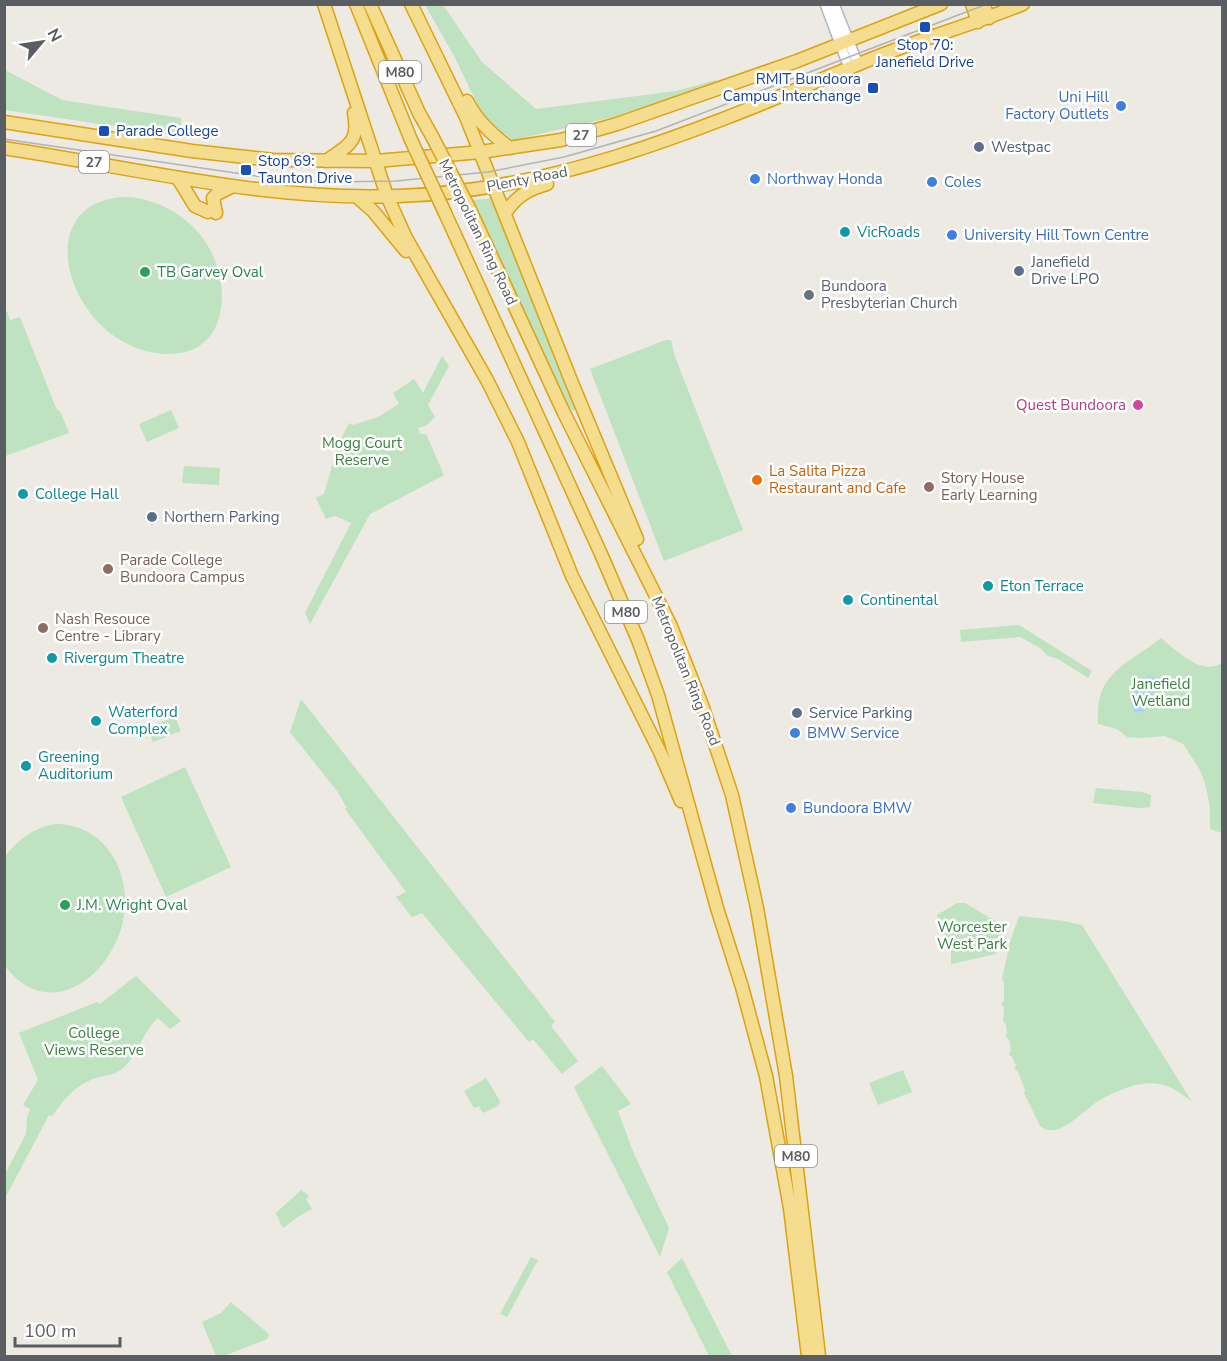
<svg xmlns="http://www.w3.org/2000/svg" width="1227" height="1361" font-family="'Nunito Sans',sans-serif">
	<style>
		.green { fill: #bfe2c0 }
		.water { fill: #a5d3f9 }
		.lines { fill: none; stroke-linecap: round; stroke-linejoin: round }
		.secondary-casing { stroke: #b3b6bb; stroke-width: 12 }
		.highway-casing { stroke: #dea110; stroke-width: 15 }
		.secondary { stroke: #fff; stroke-width: 9 }
		.highway { stroke: #f5dd8f; stroke-width: 12 }
		.tram { stroke: #b2b3b3; stroke-width: 1.5 }
		.highway-bridge-casing { stroke: #dea110; stroke-width: 15; stroke-linecap: butt }
		.highway-bridge { stroke: #f5dd8f; stroke-width: 12 }
		.transit-dot { fill: #1a4fb4; stroke: #fff; stroke-width: 2 }
		.shop-dot { fill: #3f7fe0; stroke: #fff; stroke-width: 2 }
		.service-dot { fill: #5c6f8a; stroke: #fff; stroke-width: 2 }
		.culture-dot { fill: #0f9aa8; stroke: #fff; stroke-width: 2 }
		.leisure-dot { fill: #2e9e5b; stroke: #fff; stroke-width: 2 }
		.worship-dot { fill: #6b7280; stroke: #fff; stroke-width: 2 }
		.hotel-dot { fill: #d1479c; stroke: #fff; stroke-width: 2 }
		.food-dot { fill: #e8710a; stroke: #fff; stroke-width: 2 }
		.education-dot { fill: #8d6e63; stroke: #fff; stroke-width: 2 }
		.labels { text-anchor: middle; stroke-width: 5; stroke-linejoin: round; paint-order: stroke }
		.shield { fill: #fff; stroke: #8c8e90; stroke-width: 1.5 }
		.shield-label { font-size: 14px; font-weight: bold; fill: #5a5d61 }
		.transit-label { font-size: 15px; fill: #164399; stroke: #fff; text-anchor: start }
		.shop-label { font-size: 15px; fill: #366cbe; stroke: #fff; text-anchor: start }
		.service-label { font-size: 15px; fill: #4e5e75; stroke: #fff; text-anchor: start }
		.street-label { font-size: 15px; fill: #5a5d61; stroke: #fff }
		.culture-label { font-size: 15px; fill: #0d838f; stroke: #fff; text-anchor: start }
		.leisure-label { font-size: 15px; fill: #27864d; stroke: #fff; text-anchor: start }
		.worship-label { font-size: 15px; fill: #5b616d; stroke: #fff; text-anchor: start }
		.hotel-label { font-size: 15px; fill: #b23c85; stroke: #fff; text-anchor: end }
		.park-label { font-size: 15px; fill: #3a803f; stroke: #fff }
		.food-label { font-size: 15px; fill: #c56008; stroke: #fff; text-anchor: start }
		.education-label { font-size: 15px; fill: #785e54; stroke: #fff; text-anchor: start }
	</style>
	<rect width="100%" height="100%" fill="#eceae2"/>
	<path class="green" d="M425,5H443L482,62L536,109L676,91L716,80L717,83L614,117L513,140L486,122L454,56Z
		M5,70L62,100L181,118V136L5,110Z
		M131,197C159,201 184,214 201,236C233,275 233,356 167,354C68,351 21,195 131,197Z
		M494,198L578,408L572,411L536,339L473,200Z
		M7,311L10,320L20,317L56,408L61,413L69,433L5,456L4,312Z
		M666,340H671L675,357L743,530L664,561L590,369Z
		M442,356L449,366L428,405L435,417L427,425L418,428L420,434H426L444,475L370,514L310,624L305,613L351,523L335,516L326,519L316,498L324,494L338,445L349,423L353,425L378,417L399,404L393,393L414,379L423,393Z
		M171,410L179,428L147,442L139,424Z
		M184,466L220,468L219,485L182,483Z
		M1019,625L1092,671L1088,678L1058,659L1048,656L1040,648L1020,637L961,642L960,630Z
		M1161,638C1177,651 1201,676 1222,663V833L1210,829V807L1205,783L1199,768L1183,744L1165,736L1139,738L1127,737L1117,729L1098,724C1095,671 1126,666 1161,638Z
		M301,699L555,1022L551,1026L578,1061L562,1074L533,1039L529,1042L422,913L412,917L396,897L406,892L345,809L347,808L337,791L290,732Z
		M175,717L181,731L153,742L147,727Z
		M185,767L231,867L166,897L121,797Z
		M1096,788L1142,792L1151,795L1150,807L1139,808L1093,803Z
		M55,824C78,824 96,833 110,852C163,929 64,1045 5,966L4,858C17,840 33,828 55,824Z
		M957,903H965L1000,924L1002,933L996,954L951,964V950L937,915Z
		M1019,916L1064,921L1082,925L1192,1102C1182,1094 1172,1086 1159,1084C1140,1080 1113,1092 1097,1102C1082,1111 1059,1141 1040,1126L1024,1093L1025,1090L1018,1072L1014,1068L1016,1066L1012,1056L1009,1055L1011,1050L1009,1040L1005,1035L1007,1034L1006,1024L1003,1021L1004,1008L1001,1003L1004,1001V982L1002,979L1010,942Z
		M136,976L181,1021L170,1029L158,1018C142,1032 139,1054 123,1068C115,1076 104,1075 93,1079C74,1086 63,1101 52,1116L49,1115L5,1198V1174L26,1134L27,1117L30,1109L23,1105L38,1080L19,1033L97,1002L100,1004Z
		M602,1066L631,1104L618,1111L634,1154L669,1228L660,1257L574,1087Z
		M903,1070L912,1092L878,1105L869,1083Z
		M486,1078L500,1101L498,1106L483,1113L479,1106L474,1108L464,1091Z
		M301,1190L309,1196L306,1199L312,1209L296,1218L285,1227H282L276,1213Z
		M531,1257L538,1260L507,1317L500,1314Z
		M682,1258L732,1356H709L667,1272Z
		M231,1302L269,1334L267,1339L224,1356H216L202,1322L221,1313Z"/>
	<path class="water" d="M1148,676L1164,680L1166,685L1146,697L1144,711L1136,713C1124,698 1136,686 1148,676Z"/>
	<g class="lines">
		<defs>
			<path id="secondary" d="M825,4L849,68
				M834,4L858,64"/>
			<path id="highway" d="M324,4L387,196L406,238L487,380L518,442L572,576L660,752L681,801
				M356,4L411,140
				M370,4L419,113L433,138
				M411,4L466,117L572,383L637,539
				M972,4L978,22
				M983,4L989,18
				M467,101C477,121 492,135 510,148
				M4,122L192,151L273,160L376,161L481,152L561,140L617,124L797,61L941,4
				M4,148C135,168 265,201 398,196C561,191 710,125 859,64C913,41 969,26 1023,4
				M326,161C347,146 360,143 354,113
				M175,177L179,180L195,206L208,212
				M356,196L373,211L406,251
				M470,210L564,413L670,624L702,705L732,795L757,908L786,1076L819,1356
				M216,213L213,198L217,194L231,187
				M445,213L601,554L638,640L658,695L717,908L742,987L766,1076L790,1208L808,1356
				M505,213C516,197 528,189 547,184"/>
		</defs>
		<use href="#secondary" class="secondary-casing"/>
		<use href="#highway" class="highway-casing"/>
		<use href="#secondary" class="secondary"/>
		<use href="#highway" class="highway"/>
		<path class="tram" d="M4,139L269,178L334,182L396,181L488,172L564,157L656,131L987,4"/>
		<defs>
			<path id="highway-bridge" d="M433,138L470,210
				M411,140L445,213"/>
		</defs>
		<use href="#highway-bridge" class="highway-bridge-casing"/>
		<use href="#highway-bridge" class="highway-bridge"/>
	</g>
	<g class="transit-dot">
		<rect x="919" y="21" width="12" height="12" rx="3"/>
		<rect x="867" y="82" width="12" height="12" rx="3"/>
		<rect x="98" y="125" width="12" height="12" rx="3"/>
		<rect x="240" y="164" width="12" height="12" rx="3"/>
	</g>
	<g class="shop-dot">
		<circle cx="1121" cy="106" r="6"/>
		<circle cx="755" cy="179" r="6"/>
		<circle cx="932" cy="182" r="6"/>
		<circle cx="952" cy="235" r="6"/>
		<circle cx="795" cy="733" r="6"/>
		<circle cx="791" cy="808" r="6"/>
	</g>
	<g class="service-dot">
		<circle cx="979" cy="147" r="6"/>
		<circle cx="1019" cy="271" r="6"/>
		<circle cx="152" cy="517" r="6"/>
		<circle cx="797" cy="713" r="6"/>
	</g>
	<g class="culture-dot">
		<circle cx="845" cy="232" r="6"/>
		<circle cx="23" cy="494" r="6"/>
		<circle cx="988" cy="586" r="6"/>
		<circle cx="848" cy="600" r="6"/>
		<circle cx="52" cy="658" r="6"/>
		<circle cx="96" cy="721" r="6"/>
		<circle cx="26" cy="766" r="6"/>
	</g>
	<g class="leisure-dot">
		<circle cx="145" cy="272" r="6"/>
		<circle cx="65" cy="905" r="6"/>
	</g>
	<circle class="worship-dot" cx="809" cy="295" r="6"/>
	<circle class="hotel-dot" cx="1138" cy="405" r="6"/>
	<circle class="food-dot" cx="757" cy="480" r="6"/>
	<g class="education-dot">
		<circle cx="929" cy="487" r="6"/>
		<circle cx="108" cy="569" r="6"/>
		<circle cx="43" cy="628" r="6"/>
	</g>
	<g class="labels">
		<g class="shield">
			<rect x="379" y="61" width="42" height="22" rx="4.5"/>
			<rect x="566" y="124" width="30" height="22" rx="4.5"/>
			<rect x="79" y="151" width="30" height="22" rx="4.5"/>
			<rect x="605" y="601" width="42" height="22" rx="4.5"/>
			<rect x="775" y="1145" width="42" height="22" rx="4.5"/>
		</g>
		<g class="shield-label">
			<text x="400" y="77">M80</text>
			<text x="581" y="140">27</text>
			<text x="94" y="167">27</text>
			<text x="626" y="617">M80</text>
			<text x="796" y="1161">M80</text>
		</g>
		<g class="transit-label">
			<text x="925" y="50" text-anchor="middle">Stop 70:<tspan x="925" dy="17">Janefield Drive</tspan></text>
			<text x="861" y="84" text-anchor="end">RMIT Bundoora<tspan x="861" dy="17">Campus Interchange</tspan></text>
			<text x="116" y="136">Parade College</text>
			<text x="258" y="166">Stop 69:<tspan x="258" dy="17">Taunton Drive</tspan></text>
		</g>
		<g class="shop-label">
			<text x="1109" y="102" text-anchor="end">Uni Hill<tspan x="1109" dy="17">Factory Outlets</tspan></text>
			<text x="767" y="184">Northway Honda</text>
			<text x="944" y="187">Coles</text>
			<text x="964" y="240">University Hill Town Centre</text>
			<text x="807" y="738">BMW Service</text>
			<text x="803" y="813">Bundoora BMW</text>
		</g>
		<g class="service-label">
			<text x="991" y="152">Westpac</text>
			<text x="1031" y="267">Janefield<tspan x="1031" dy="17">Drive LPO</tspan></text>
			<text x="164" y="522">Northern Parking</text>
			<text x="809" y="718">Service Parking</text>
		</g>
		<g class="street-label">
			<text transform="translate(527 179) rotate(-11)" y="5">Plenty Road</text>
			<text transform="translate(478 232) rotate(64)" y="5">Metropolitan Ring Road</text>
			<text transform="translate(686 671) rotate(68)" y="5">Metropolitan Ring Road</text>
		</g>
		<g class="culture-label">
			<text x="857" y="237">VicRoads</text>
			<text x="35" y="499">College Hall</text>
			<text x="1000" y="591">Eton Terrace</text>
			<text x="860" y="605">Continental</text>
			<text x="64" y="663">Rivergum Theatre</text>
			<text x="108" y="717">Waterford<tspan x="108" dy="17">Complex</tspan></text>
			<text x="38" y="762">Greening<tspan x="38" dy="17">Auditorium</tspan></text>
		</g>
		<g class="leisure-label">
			<text x="157" y="277">TB Garvey Oval</text>
			<text x="77" y="910">J.M. Wright Oval</text>
		</g>
		<g class="worship-label">
			<text x="821" y="291">Bundoora<tspan x="821" dy="17">Presbyterian Church</tspan></text>
		</g>
		<g class="hotel-label">
			<text x="1126" y="410">Quest Bundoora</text>
		</g>
		<g class="park-label">
			<text x="362" y="448">Mogg Court<tspan x="362" dy="17">Reserve</tspan></text>
			<text x="1161" y="689">Janefield<tspan x="1161" dy="17">Wetland</tspan></text>
			<text x="972" y="932">Worcester<tspan x="972" dy="17">West Park</tspan></text>
			<text x="94" y="1038">College<tspan x="94" dy="17">Views Reserve</tspan></text>
		</g>
		<g class="food-label">
			<text x="769" y="476">La Salita Pizza<tspan x="769" dy="17">Restaurant and Cafe</tspan></text>
		</g>
		<g class="education-label">
			<text x="941" y="483">Story House<tspan x="941" dy="17">Early Learning</tspan></text>
			<text x="120" y="565">Parade College<tspan x="120" dy="17">Bundoora Campus</tspan></text>
			<text x="55" y="624">Nash Resouce<tspan x="55" dy="17">Centre - Library</tspan></text>
		</g>
	</g>
	<rect width="1227" height="1361" fill="none" stroke="#5a5d61" stroke-width="12"/>
	<g transform="translate(42 42) rotate(61)" stroke="#ffffff" stroke-width="4.5" paint-order="stroke">
	<path d="M0-4.5L10 22L0 15L-10 22Z" fill="#5a5d61"/>
	<text y="-9" font-size="16" font-weight="bold" text-anchor="middle" fill="#5a5d61">N</text>
	</g>
	<path d="M15 1337v9h105v-9" fill="none" stroke="#5a5d61" stroke-width="3"/>
	<text x="24" y="1337" font-size="18" fill="#5a5d61" stroke="#ffffff" stroke-width="4.5" paint-order="stroke">100 m</text>
</svg>
